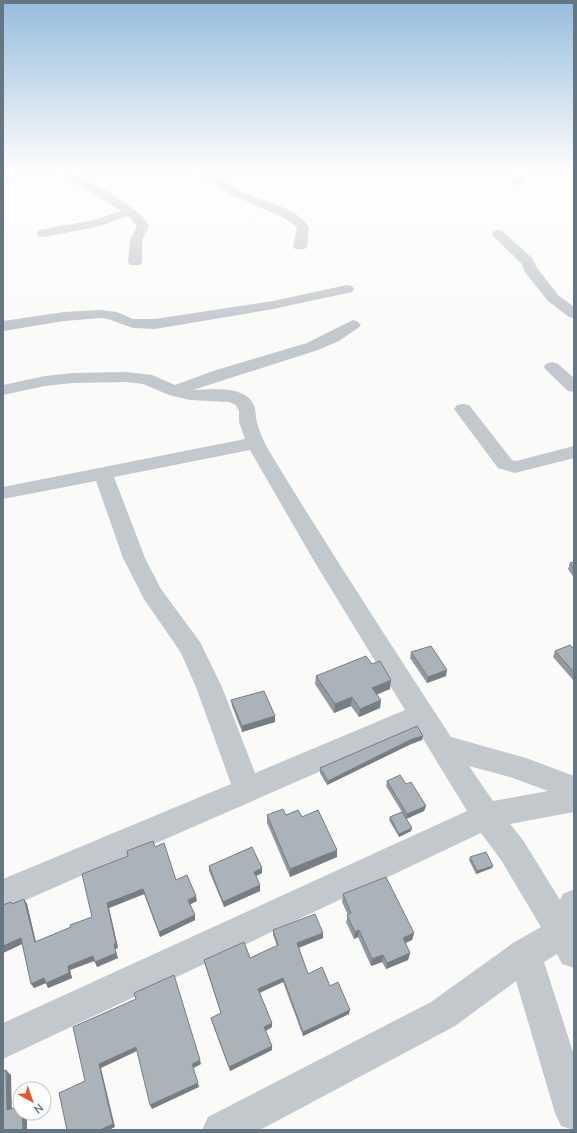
<svg xmlns="http://www.w3.org/2000/svg" width="577" height="1133" font-family="Manrope,sans-serif">
	<style>
		.lines { fill: none; stroke-linecap: round; stroke-linejoin: round }
		.minor { fill: #c3c8cc; fill-rule: evenodd }
		.wall { fill: #929a9f }
		.shaded-wall { fill: #777d82 }
		.building { fill: #aab3b9; stroke: #777d82 }
	</style>
	<rect width="100%" height="100%" fill="#fafaf8"/>
	<g class="lines">
		<path class="minor" d="M9,170H21L7,182L3,183V175Z
			M49,170H64L107,191L132,208L142,216L149,226L142,240V262L140,265H130L128,262L130,240L137,226L128,216L96,227L43,237L39,236L37,233L39,230L94,220L121,211L85,188L50,172Z
			M190,170C194,170 200,169 205,170C218,173 226,182 236,189C259,203 293,203 309,227L307,246L305,249H295L293,246L297,228L292,223L278,215L229,194L213,181L191,172Z
			M517,170H527L523,183L517,186L511,183Z
			M498,230L502,231L532,258L537,268L558,295L574,307V318L569,317L548,301L525,272L521,263L494,237L492,234L494,231Z
			M347,285L352,286L354,289L352,292L273,309L155,329L133,328L108,319L101,318L64,321L3,331V321L64,312L101,310L117,312L133,319H155L273,301Z
			M353,320L358,322L361,325L358,328L339,341L318,350L193,390C209,390 235,386 249,398C257,406 255,414 257,423C260,433 264,442 269,451C328,548 390,643 451,737L526,758L574,776V812L510,824L523,840L560,900L563,894L574,889V968L562,964L557,954L544,962L574,1055V1130L561,1126L555,1113L516,981L455,1026L260,1130H202L208,1117L431,1002L513,943L541,927L501,860L481,833L3,1059V1023L467,811L417,729L3,910V879L231,784L196,687L181,653L144,599L123,558L96,481L3,499V487L245,439L239,422V411L236,405L229,402L190,400L169,395L143,384L126,382L73,383L45,386L3,395V385L45,376L73,373L126,372L152,375L175,385L216,370L307,343ZM250,450L314,561L405,710L255,773L222,687L200,642L161,589L145,558L114,477ZM469,766L510,777L548,791L493,801Z
			M552,362L558,364L574,378V392L568,391L546,370L544,367L546,364Z
			M463,404L469,405L512,460L516,461L574,446V458L515,473L498,468L454,409L457,405Z"/>
	</g>
	<path class="wall" d="M574,562V578L568,569L570,563Z
		M574,649V681L553,657L555,651Z
		M411,652L446,676L427,683L410,658Z
		M316,676L390,689L377,694L380,708L359,717L351,706L334,713L315,684Z
		M231,700L275,722L242,732L232,706Z
		M422,740L411,744L327,785L320,773V768Z
		M387,781L406,784L426,806L424,811L406,819L411,831L399,837L389,820L390,817L402,812L386,786Z
		M267,815H286L302,817L337,857L290,877L267,823Z
		M155,847L176,880L197,901L190,904L195,920L160,937L144,894L109,908L118,948L115,949L118,958L97,967L95,961L70,970L72,978L48,988L46,983L34,988L22,944L3,953V905L12,904L24,899L27,904L36,942L71,927L92,917Z
		M470,857L492,868L476,874L469,860Z
		M209,866L262,873L256,876L260,885V891L224,907L209,871Z
		M343,894L414,933L412,940L405,943L410,953L408,960L386,969L382,962L371,966L358,937L354,939L346,922L348,915L342,902Z
		M273,930L323,938L299,948L308,974L330,986L349,1014L303,1036L283,982L260,993L272,1027L266,1031L272,1050L230,1071L212,1022L211,1018L221,1013L205,965L204,960L250,958L277,946L273,935Z"/>
	<path class="shaded-wall" d="M447,670L446,676L427,683L428,677Z
		M391,680L390,689L371,697L372,688Z
		M352,697L351,706L334,713L335,704Z
		M381,700L380,708L359,717L360,709Z
		M275,716V722L242,732V726Z
		M423,736L422,740L411,744L327,785L328,781L412,739Z
		M426,806L424,811L406,819L407,814Z
		M412,828L411,831L399,837V834Z
		M337,850V857L290,877V869Z
		M493,866L492,868L476,874L477,871Z
		M262,868V873L254,877V872Z
		M260,885V891L224,907L223,902Z
		M143,889L144,894L109,908L118,948L115,949L118,958L97,967L95,962L107,903Z
		M196,896L197,901L189,905L188,900Z
		M24,899L27,904L37,947L35,942Z
		M195,915V920L160,937L159,932Z
		M359,930L358,937L354,939L355,932Z
		M323,933V938L297,948V943Z
		M414,933L412,940L401,945L403,938Z
		M21,938L24,943L3,953V946Z
		M410,953L408,960L386,969L387,963Z
		M383,955L382,962L371,966L372,959Z
		M93,956L95,960L70,970L72,978L48,988L46,983L34,988L31,984L68,966Z
		M283,978V982L258,993V989Z
		M350,1010L349,1014L303,1036V1032Z
		M272,1023V1027L265,1031L264,1027Z
		M272,1046V1050L230,1071L229,1067Z
		M136,1047L137,1051L101,1068L115,1127L109,1130H100L99,1064Z
		M200,1060L201,1064L194,1068L192,1064Z
		M6,1070L11,1075L12,1115L7,1110Z
		M198,1083L199,1087L152,1109L150,1105Z
		M22,1113H27V1130H23Z"/>
	<path class="building" d="M574,562V569L570,563Z
		M570,645L574,649V672L555,651Z
		M431,646L447,670L428,677L411,652Z
		M366,656L372,664L380,661L391,680L372,688L381,700L360,709L352,697L335,704L316,676Z
		M264,691L275,716L242,726L231,700Z
		M417,726L423,736L412,739L328,781L320,768Z
		M400,775L406,784L411,782L426,806L407,814L387,781Z
		M283,809L286,815L298,810L302,817L318,810L337,850L290,869L267,815Z
		M402,812L412,828L399,834L390,817Z
		M153,841L155,847L164,843L176,880L187,875L196,896L188,900L195,915L159,932L143,889L107,903L116,943L114,944L116,953L95,962L93,956L68,966L69,973L46,983L44,978L31,984L21,938L3,946V905L11,902L12,904L24,899L35,942L71,927L70,925L92,917L82,874L128,856L127,851Z
		M252,847L262,868L254,872L260,885L223,902L209,866Z
		M486,852L493,866L477,871L470,857Z
		M386,877L414,933L403,938L410,953L387,963L383,955L372,959L359,930L355,932L347,915L351,913L343,894Z
		M315,914L323,933L297,943L308,974L322,967L330,986L338,982L350,1010L303,1032L283,978L258,989L272,1023L264,1027L272,1046L229,1067L211,1018L221,1013L204,960L244,942L250,958L278,945L273,930Z
		M174,975L200,1060L192,1064L198,1083L150,1105L136,1047L99,1064L113,1124L100,1130H67L59,1093L85,1081L73,1027L136,999L134,993Z
		M6,1070L7,1110L20,1106V1113H22L23,1130H3V1071Z"/>
	<linearGradient id="sky" x2="0" y2="1"><stop stop-color="#96bcdc"/><stop offset="0.52" stop-color="#fdfdfc"/><stop offset="1" stop-color="#fdfdfc" stop-opacity="0"/></linearGradient>
	<rect width="577" height="329" fill="url(#sky)"/>
	<rect width="577" height="1133" fill="none" stroke="#657683" stroke-width="8"/>
	<g transform="translate(32 1101) rotate(140)"><circle r="19" fill="#ffffff" stroke="#c1c8cd"/>
	<path d="M0-3L7 15L0 10L-7 15Z" fill="#e4572e"/>
	<text y="-6" font-size="11" font-weight="bold" text-anchor="middle" fill="#657683">N</text>
	</g>
</svg>
